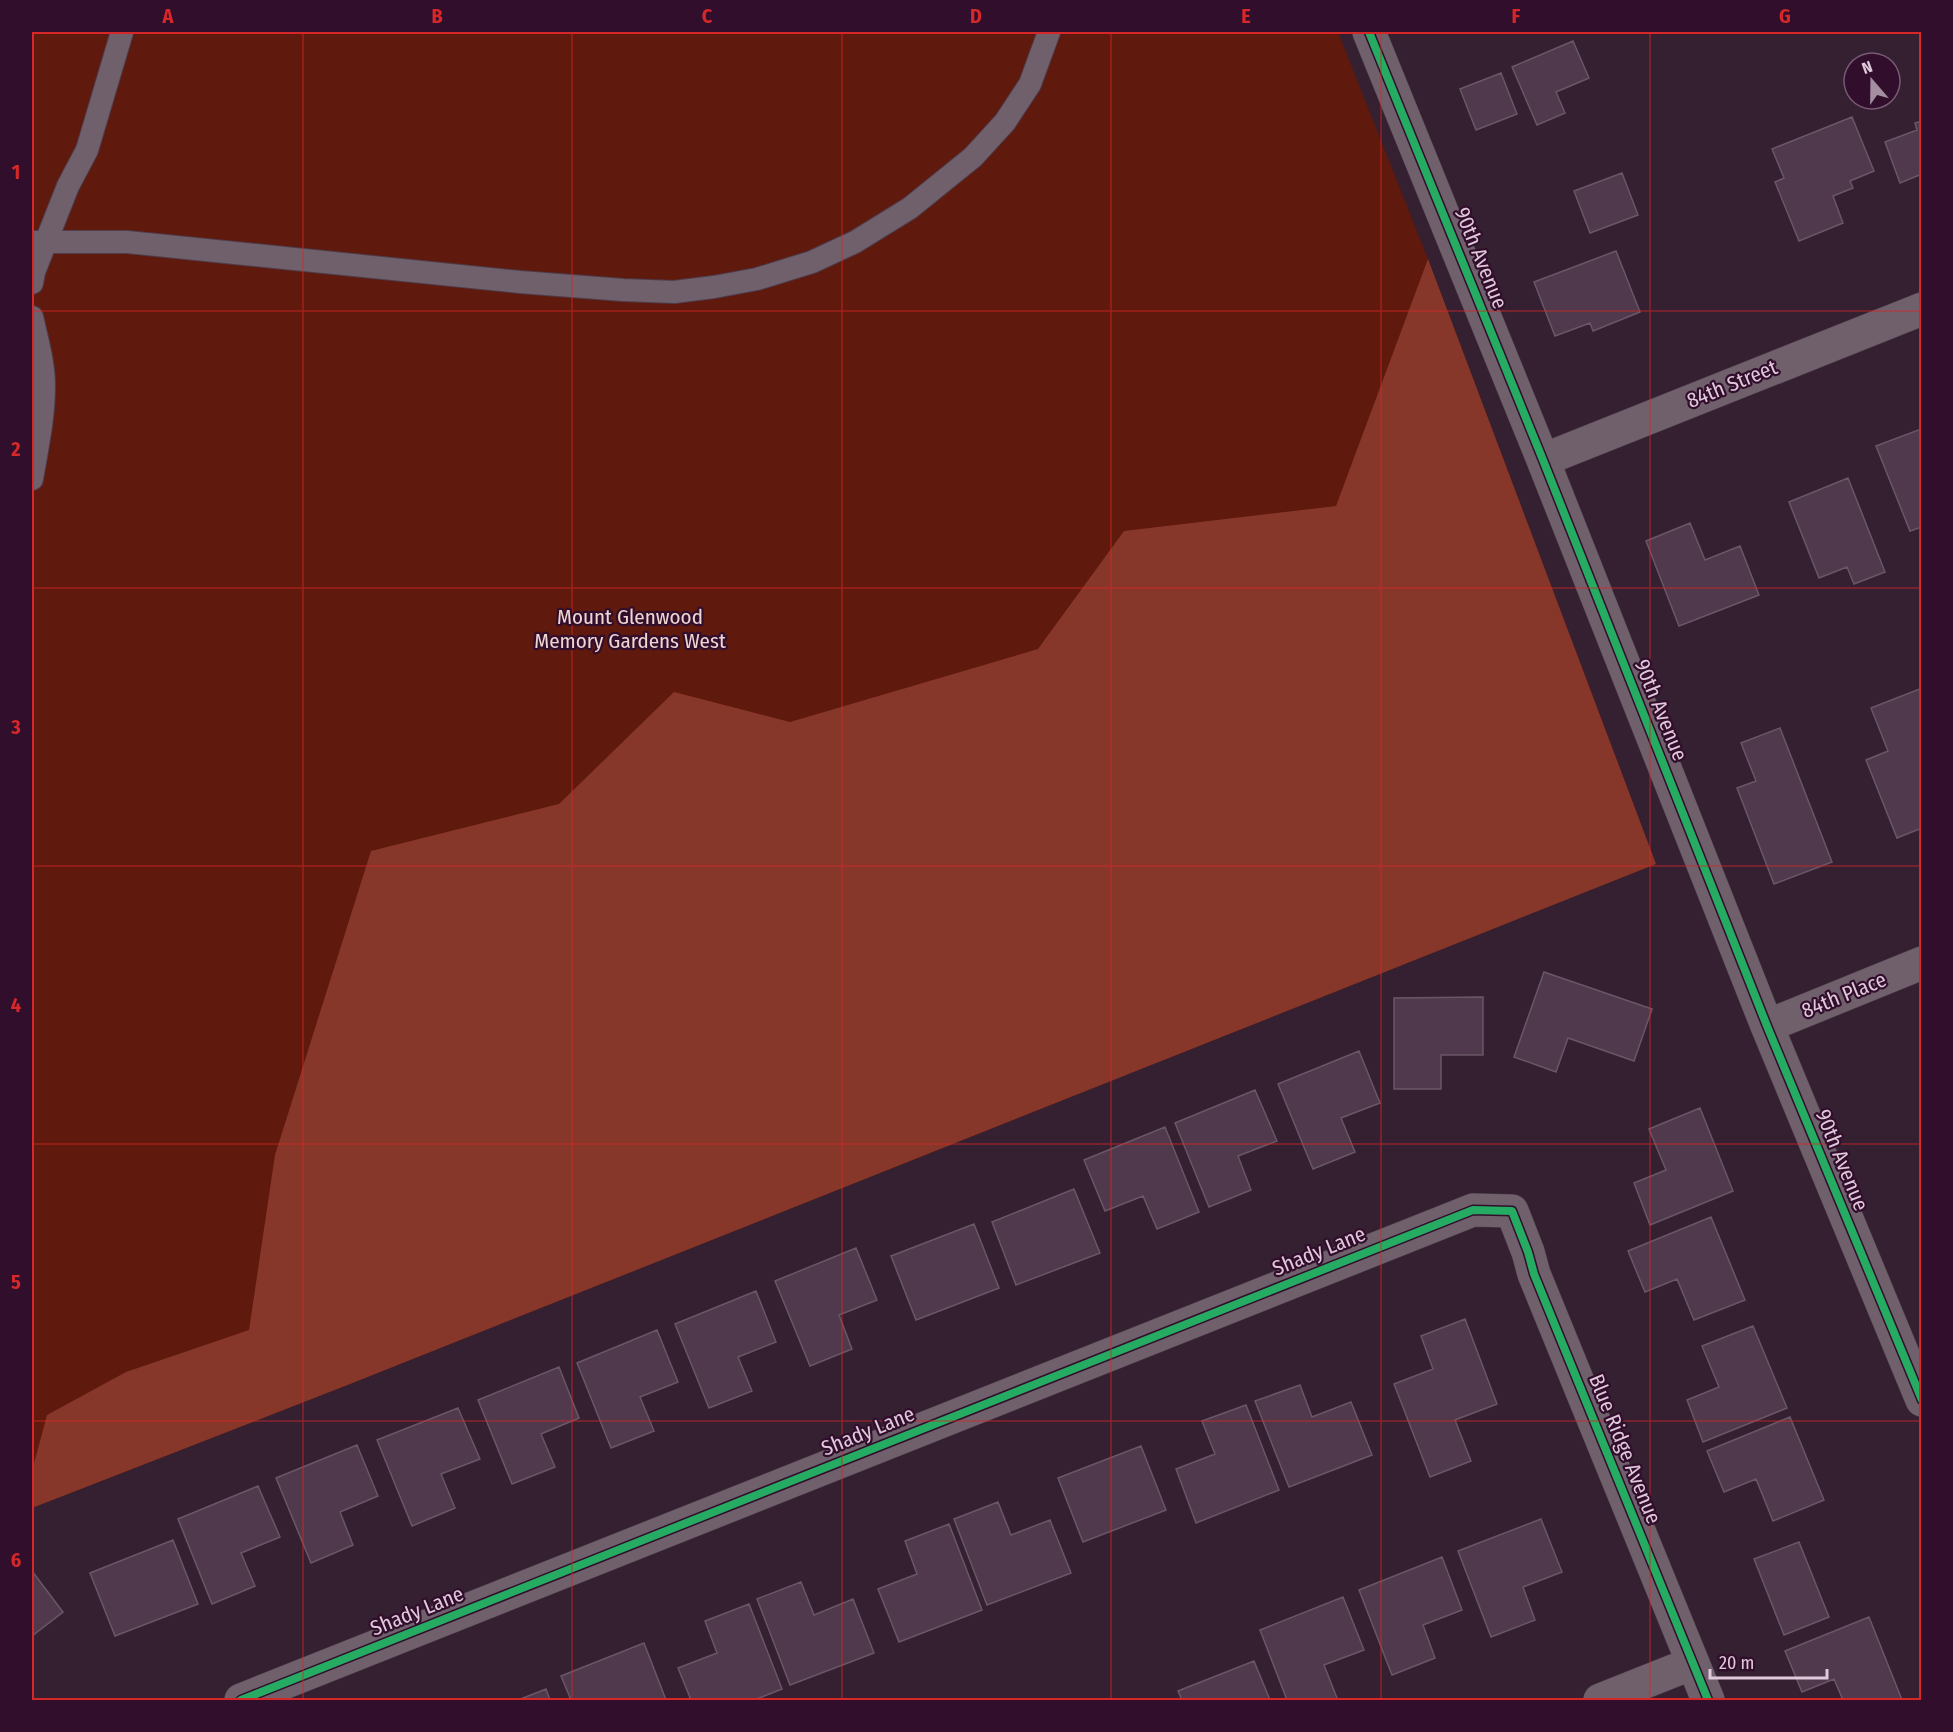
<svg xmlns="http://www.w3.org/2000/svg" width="1953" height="1732" font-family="'Fira Sans Condensed',sans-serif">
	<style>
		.green { fill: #5f190d }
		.forest { fill: #87372a }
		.building { fill: #50394c; stroke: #695766; stroke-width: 1.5 }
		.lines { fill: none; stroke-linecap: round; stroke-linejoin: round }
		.lane-casing { stroke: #4e3d4b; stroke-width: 24 }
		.street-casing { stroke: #4e3d4b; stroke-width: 34 }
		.lane { stroke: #6f606c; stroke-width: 22 }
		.street { stroke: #6f606c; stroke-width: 33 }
		.cycleway-casing { stroke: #320e2d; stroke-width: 11 }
		.cycleway { stroke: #26ab63; stroke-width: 8 }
		.grid { fill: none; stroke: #d62828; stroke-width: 1.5; stroke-opacity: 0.55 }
		.labels { text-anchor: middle; stroke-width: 4.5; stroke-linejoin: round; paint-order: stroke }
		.street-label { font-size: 21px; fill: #e1c9dc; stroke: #320e2d }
		.park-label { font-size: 21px; fill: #f0d6d0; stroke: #320e2d }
		.neatline { fill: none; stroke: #d62828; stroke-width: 2 }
		.grid-label { font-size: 20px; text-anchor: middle; font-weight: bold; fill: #d62828 }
	</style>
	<rect width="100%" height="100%" fill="#342031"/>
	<path class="green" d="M32,32H1338L1428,259L1656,864L350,1384L32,1508Z"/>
	<path class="forest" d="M1428,259L1656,864L350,1384L32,1508V1471L47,1415L126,1372L249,1330L275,1155L371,851L559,804L674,692L790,722L1038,649L1124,531L1336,506Z"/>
	<path class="building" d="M1573,41L1589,78L1556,92L1565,113L1537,125L1512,67Z
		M1501,73L1517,114L1476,130L1460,89Z
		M1852,117L1874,171L1850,181L1853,188L1833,196L1843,223L1799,241L1775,182L1784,178L1772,149Z
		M1922,121V174L1900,183L1885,142L1917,130L1915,123Z
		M1622,173L1638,215L1590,233L1574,191Z
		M1616,251L1640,312L1593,331L1590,323L1555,336L1534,282Z
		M1921,429L1922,527L1910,531L1876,446Z
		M1848,478L1885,572L1854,584L1847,567L1819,578L1789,502Z
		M1690,523L1705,560L1740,546L1759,595L1679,626L1646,541Z
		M1922,688V828L1897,838L1866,760L1888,751L1871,708Z
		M1780,728L1832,862L1774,884L1737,788L1756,781L1741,743Z
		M1544,972L1652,1009L1634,1061L1568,1038L1556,1072L1514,1057Z
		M1483,997V1055H1441V1089H1394V998Z
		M1359,1051L1380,1103L1341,1118L1355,1152L1313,1169L1278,1084Z
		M1255,1090L1277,1141L1238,1156L1251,1190L1209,1207L1175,1123Z
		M1700,1108L1733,1191L1650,1225L1634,1183L1666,1170L1649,1129Z
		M1165,1127L1199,1212L1157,1229L1143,1196L1105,1211L1084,1160Z
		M1074,1189L1100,1253L1016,1285L992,1222Z
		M1711,1217L1745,1300L1694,1320L1677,1279L1645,1292L1628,1251Z
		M974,1224L999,1288L916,1320L891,1256Z
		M856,1248L877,1300L839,1315L852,1349L810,1366L775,1281Z
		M756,1291L776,1342L738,1357L752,1391L709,1408L675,1324Z
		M1465,1319L1497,1404L1455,1420L1471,1461L1430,1477L1394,1384L1433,1369L1421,1336Z
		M1753,1326L1787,1408L1703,1442L1687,1400L1719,1387L1702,1346Z
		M657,1330L678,1382L640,1397L654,1431L611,1448L577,1363Z
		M559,1367L579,1418L541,1434L555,1467L512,1484L478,1400Z
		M1300,1385L1312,1417L1351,1402L1372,1455L1289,1487L1255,1401Z
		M1246,1405L1279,1490L1196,1523L1176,1469L1215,1454L1202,1421Z
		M458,1408L480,1459L441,1474L455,1508L412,1526L377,1440Z
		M1790,1417L1824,1500L1773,1521L1756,1479L1724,1492L1707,1451Z
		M357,1445L378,1496L340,1512L353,1545L311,1563L276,1478Z
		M1141,1446L1166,1510L1083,1542L1058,1478Z
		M258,1486L280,1537L241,1553L255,1586L212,1604L178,1519Z
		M998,1502L1011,1535L1050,1520L1071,1573L987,1605L954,1519Z
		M1541,1519L1562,1572L1523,1587L1535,1620L1491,1637L1458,1551Z
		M949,1524L982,1610L899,1642L878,1589L917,1574L905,1541Z
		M173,1540L198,1604L115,1636L90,1573Z
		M1799,1542L1829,1617L1784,1635L1754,1559Z
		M1442,1557L1462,1610L1423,1625L1435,1658L1392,1675L1359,1590Z
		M32,1571L63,1612L32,1636Z
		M801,1582L814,1615L853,1599L874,1653L790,1685L757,1599Z
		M1343,1597L1364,1650L1324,1665L1337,1698L1331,1700H1287L1260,1630Z
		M749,1604L782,1689L754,1700H691L678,1668L717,1653L705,1621Z
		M1869,1617L1902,1700H1843L1834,1679L1802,1692L1785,1651Z
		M644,1643L666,1700H571L561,1676Z
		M1254,1661L1270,1700H1182L1178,1691Z
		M546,1689L550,1700H518Z"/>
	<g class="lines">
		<defs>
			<path id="lane" d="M32,242H127L520,282L623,290L674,292L714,287L757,279L812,262L855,242L910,208L973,157L1005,122L1030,84L1049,32
				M32,283L34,272L68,186L87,150L122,32
				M32,317C37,339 44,363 44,386C44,418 37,449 32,479"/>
			<path id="street" d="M1369,32L1543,460L1767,1026L1922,1400
				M1543,460L1922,309
				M1767,1026L1922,963
				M241,1700L1473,1210L1512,1211L1528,1252L1534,1274L1708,1700
				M1600,1700L1693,1663"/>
		</defs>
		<use href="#lane" class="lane-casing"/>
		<use href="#street" class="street-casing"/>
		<use href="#lane" class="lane"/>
		<use href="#street" class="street"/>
		<defs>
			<path id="cycleway" d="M1369,32L1543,460L1767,1026L1922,1400
				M241,1700L1473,1210L1512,1211L1528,1252L1534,1274L1708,1700"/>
		</defs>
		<use href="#cycleway" class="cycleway-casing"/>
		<use href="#cycleway" class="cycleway"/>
	</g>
	<path class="grid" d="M303,32V1700M572,32V1700M842,32V1700M1111,32V1700M1381,32V1700M1650,32V1700M32,311H1922M32,588H1922M32,866H1922M32,1144H1922M32,1421H1922"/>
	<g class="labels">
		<g class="street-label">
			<text transform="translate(1481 258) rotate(68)" y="7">90th Avenue</text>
			<text transform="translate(1732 384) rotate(-22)" y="7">84th Street</text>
			<text transform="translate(1661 710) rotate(68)" y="7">90th Avenue</text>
			<text transform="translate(1844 995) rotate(-22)" y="7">84th Place</text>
			<text transform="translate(1842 1160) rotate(68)" y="7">90th Avenue</text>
			<text transform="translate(1319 1251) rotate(-22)" y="7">Shady Lane</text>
			<text transform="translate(868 1431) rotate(-22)" y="7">Shady Lane</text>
			<text transform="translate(1625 1449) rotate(68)" y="7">Blue Ridge Avenue</text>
			<text transform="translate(417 1611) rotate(-22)" y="7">Shady Lane</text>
		</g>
		<g class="park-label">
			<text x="630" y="624">Mount Glenwood<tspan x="630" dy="24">Memory Gardens West</tspan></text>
		</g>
	</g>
	<rect width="1953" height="1732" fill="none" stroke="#320e2d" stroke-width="66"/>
	<g transform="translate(1872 81) rotate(340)"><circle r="28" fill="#320e2d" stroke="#785973" stroke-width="1.5"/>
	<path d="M0-4.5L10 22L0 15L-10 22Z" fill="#a48ea0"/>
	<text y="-9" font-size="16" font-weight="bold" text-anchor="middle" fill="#e1c9dc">N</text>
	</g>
	<path d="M1710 1669v9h117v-9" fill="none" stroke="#e1c9dc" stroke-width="3"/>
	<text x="1719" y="1669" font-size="18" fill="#e1c9dc" stroke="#320e2d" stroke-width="4.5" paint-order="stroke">20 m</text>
	<rect x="33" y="33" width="1887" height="1666" class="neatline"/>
	<g class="grid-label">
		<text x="168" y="23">A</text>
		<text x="437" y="23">B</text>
		<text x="707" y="23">C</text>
		<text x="976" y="23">D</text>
		<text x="1246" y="23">E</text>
		<text x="1516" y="23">F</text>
		<text x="1785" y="23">G</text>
		<text x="16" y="179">1</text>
		<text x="16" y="456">2</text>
		<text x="16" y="734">3</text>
		<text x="16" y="1012">4</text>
		<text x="16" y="1289">5</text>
		<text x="16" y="1567">6</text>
	</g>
</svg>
